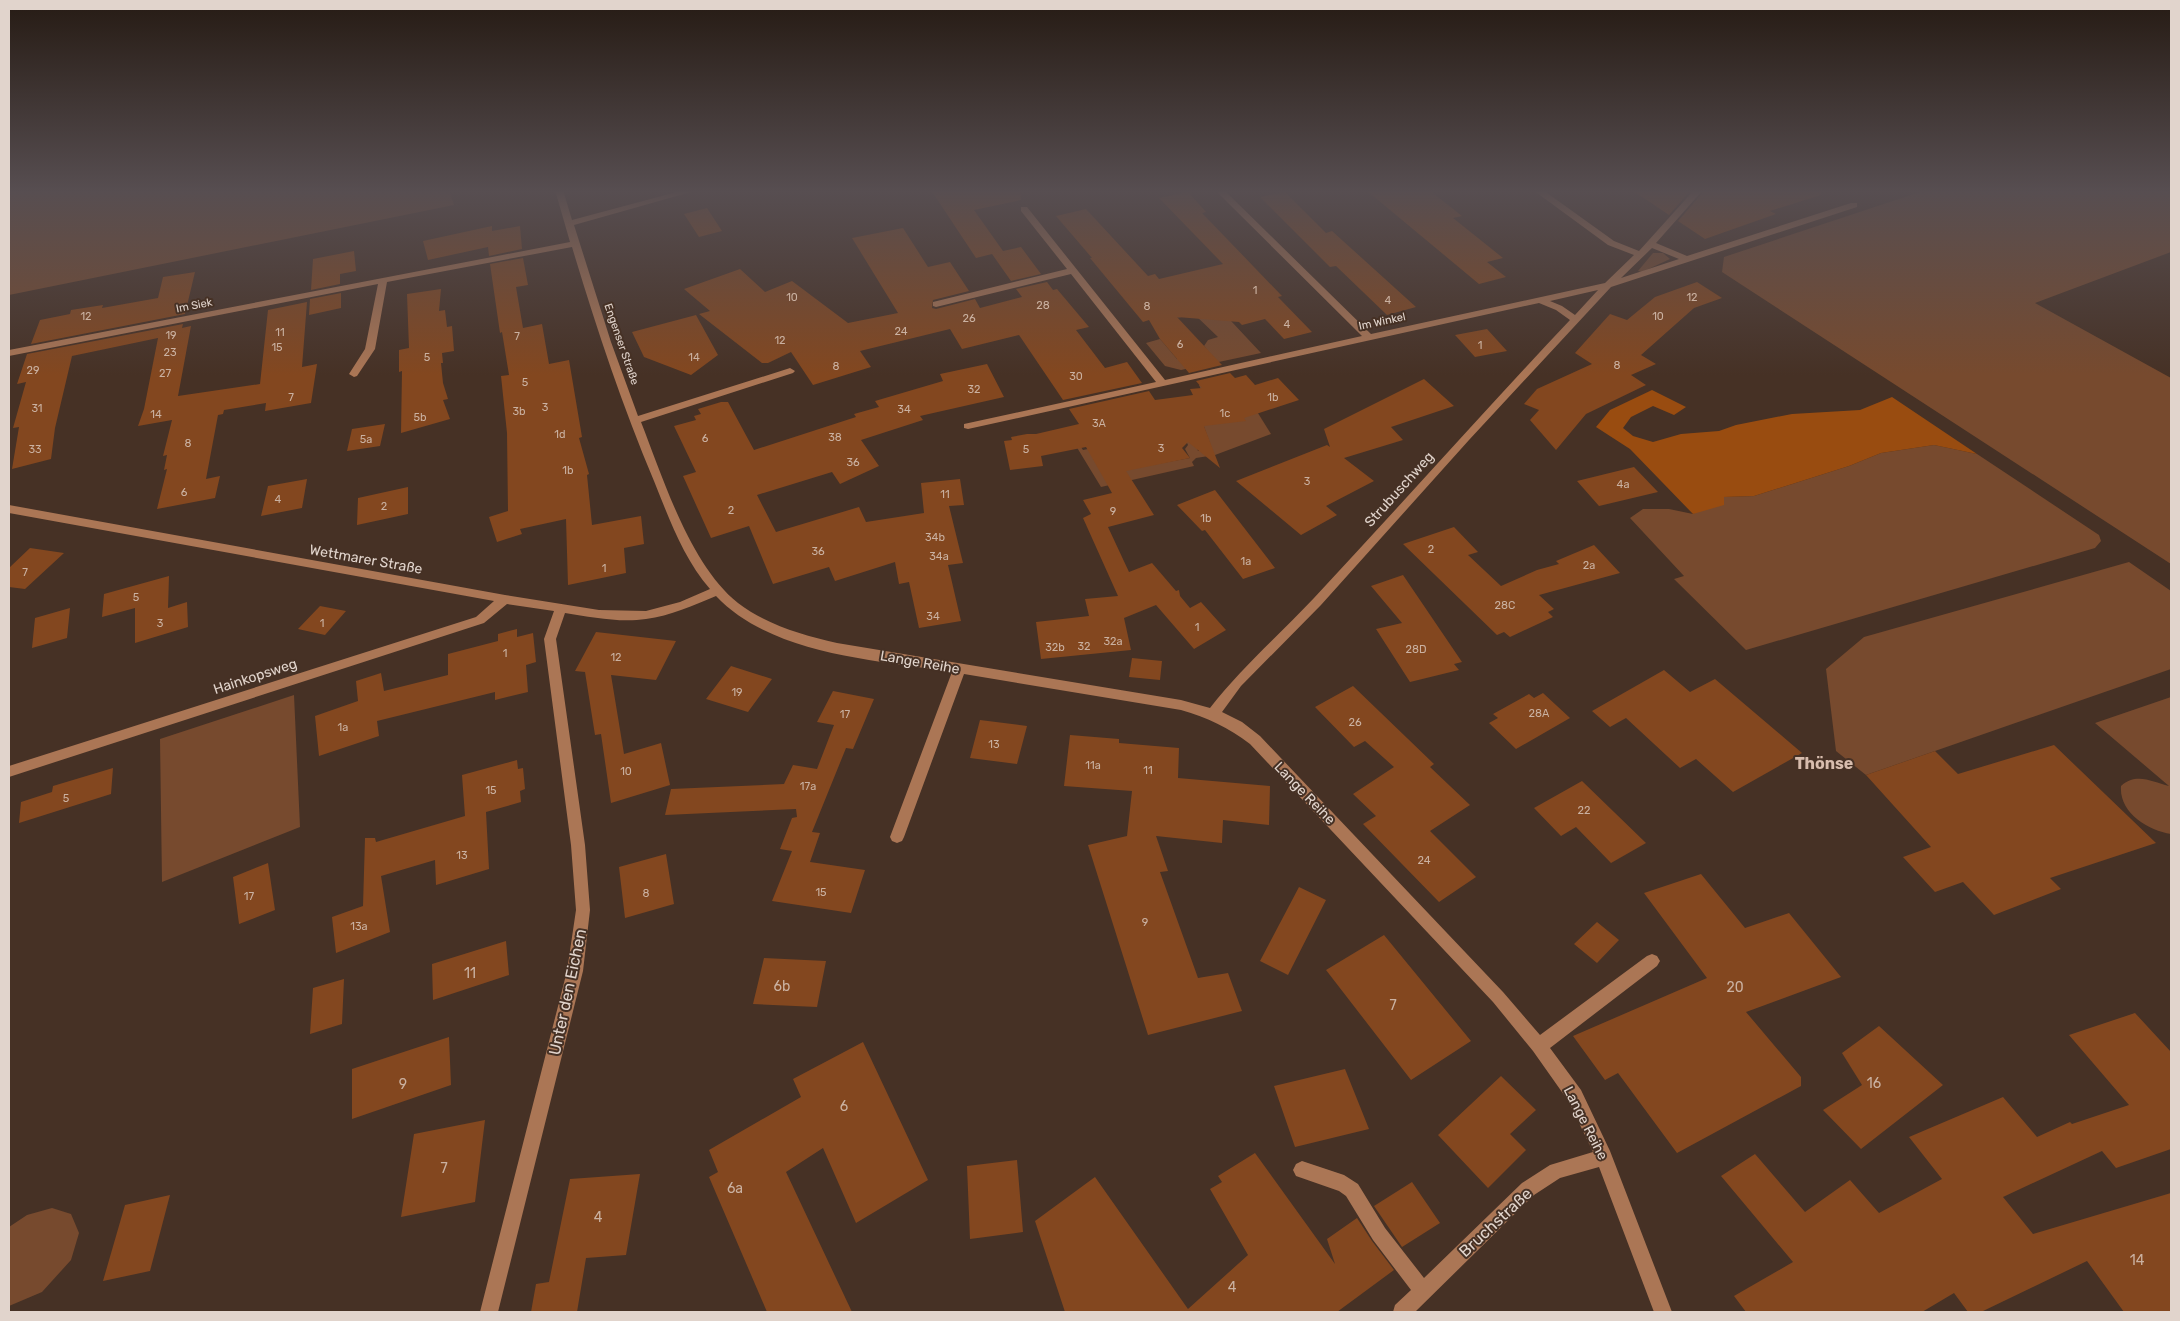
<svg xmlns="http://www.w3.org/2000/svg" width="2180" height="1321" font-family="Rubik,sans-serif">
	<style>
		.green { fill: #774a2e }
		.forest { fill: #994c10 }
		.building { fill: #83471f }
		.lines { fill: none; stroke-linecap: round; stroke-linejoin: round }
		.minor { fill: #ab7655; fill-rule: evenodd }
		.labels { text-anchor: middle; stroke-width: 4; stroke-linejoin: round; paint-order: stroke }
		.number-label { font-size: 11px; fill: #cab1a1 }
		.far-street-label { font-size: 11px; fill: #e1d4cc; stroke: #463125 }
		.street-label { font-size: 14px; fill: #e1d4cc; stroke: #463125 }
		.near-number-label { font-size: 14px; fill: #cab1a1 }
		.quarter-label { font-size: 16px; font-weight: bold; fill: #d7bcad; stroke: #463125 }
		.near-street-label { font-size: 16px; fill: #e1d4cc; stroke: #463125 }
	</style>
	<rect width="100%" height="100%" fill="#463125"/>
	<path class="green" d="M9,190H449L454,205L9,295Z
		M1926,190H2171V252L2035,303L2171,378V564L1722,272L1724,257Z
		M1653,253H1663L1670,259L1642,272L1638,271Z
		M1217,306L1261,353L1181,370L1165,366L1146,343L1160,339L1177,359L1208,351L1204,346L1208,340L1218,337L1194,314L1165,321Z
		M1236,378L1271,434L1215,455L1196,458L1192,462L1194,466L1101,487L1073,441L1076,440L1083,450L1108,445L1146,466L1190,458L1185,449L1188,445L1180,428L1187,421L1198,451L1212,449L1196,404L1207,403L1199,385Z
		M1934,445L1977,454L2099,535L2101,541L2095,548L1746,650L1674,579L1684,576L1630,518L1643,509H1669L1693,514L1724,497L1754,496L1849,466L1881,453Z
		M2129,562L2171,591V669L1866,775L1836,751L1826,669L1864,637Z
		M294,695L300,827L162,882L160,739Z
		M2171,697V834C2148,830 2119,813 2121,786C2137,772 2152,782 2169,786L2095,723Z
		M52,1208L71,1214L79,1233L71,1260L42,1292L9,1306V1227L27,1215Z"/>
	<path class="forest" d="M1652,390L1686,407L1674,415L1653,406L1631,417L1623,428L1633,436L1653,442L1681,434L1719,431L1736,425L1792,414L1860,410L1892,397L1977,454L1934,445L1881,453L1849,466L1754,496L1724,497V505L1693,514L1630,449L1596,427L1610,410Z"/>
	<path class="building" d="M931,190H1020L1021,200L974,210L1003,251L1021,247L1041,274L1011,281L992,254L976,258Z
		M1366,190H1429L1462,216L1453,218L1503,258L1487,262L1506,277L1479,284Z
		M1632,190H1691L1669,215Z
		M1705,190H1821V195L1770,211L1776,214L1705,239L1678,221Z
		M1188,192L1206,212L1202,213L1282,296L1278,297L1312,332L1284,339L1265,319L1242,325L1239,322L1177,317L1222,365L1189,373L1160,339L1149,320L1143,322L1090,258H1092L1056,216L1086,209L1148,276L1155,274L1159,279L1223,264L1159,198Z
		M1285,192L1326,233L1332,231L1416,307L1387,315L1336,266L1330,267L1260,197Z
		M707,208L722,231L699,237L684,214Z
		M492,226V231L520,226L522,249L489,256L488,247L428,260L423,241Z
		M903,228L928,267L950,262L969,291L933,300L932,308L936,309L975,299L980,308L1022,297L1016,289L1047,282L1053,290L1057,289L1089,327L1076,330L1105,368L1127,362L1142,383L1063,400L1019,335L962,349L950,329L860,351L871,367L813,385L791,352L768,363H762L699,314L710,311L684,289L740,269L765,292L792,281L848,323L898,313L852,238Z
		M354,251L356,271L340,274V284L311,290L313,259Z
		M523,258L528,285L516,287L523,328L542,324L549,364L569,360L582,437L579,438L589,474L587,475L592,525L641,516L644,544L624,548L626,573L568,585L566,519L520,529L522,534L497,542L489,517L508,511L507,433L501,376L509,375L502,332L500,333L490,264Z
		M195,272L185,314L31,344L40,320L70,314L71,310L103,305L102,308L158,298L163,277Z
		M1697,282L1722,298L1694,308L1641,355L1656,364L1631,375L1646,385L1586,414L1556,450L1530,420L1539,410L1524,404L1537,389L1592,364L1575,353L1610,314L1627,320L1655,297Z
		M441,289L439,311L445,310L447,327L452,326L454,351L442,353L443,363H441L443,383L448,399L443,400L450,419L401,433L402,371L399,372V350L409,348L407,294Z
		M341,293V308L309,315L310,299Z
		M307,302L302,367L317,364L311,403L265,411L266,403L224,410L223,414L218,415L206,479L220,476L215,498L157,509L167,469L164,470L167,455L163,456L172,420L138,426L144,409L158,338L72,356L55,428L51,459L12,469L19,427L13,428L26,382L17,384L27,354L183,324L182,328L191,326L178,396L260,384L268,310Z
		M696,315L718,355L691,375L644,357L632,332Z
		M1487,329L1507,351L1475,357L1455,335Z
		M987,364L1004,397L920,416L923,420L861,440L879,466L840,484L832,472L757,495L776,532L859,507L866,522L924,513L921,483L960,479L964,505L949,506L963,563L948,565L961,621L919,628L909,582L899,584L895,562L835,581L829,567L773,584L749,526L711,538L683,476L696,472L674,426L696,420L694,416L701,414L698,409L721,402H728L754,450L856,417L854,414L879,407L875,401L943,381L940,374Z
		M1230,373L1235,378L1246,375L1255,385L1278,378L1299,400L1244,418L1246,421L1204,426L1220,468L1188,442L1182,448L1190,458L1126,471L1154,515L1108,527L1129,572L1152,563L1176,591L1179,590L1180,596L1190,608L1201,602L1226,630L1194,649L1156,605L1124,618L1131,650L1041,659L1036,622L1089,616L1085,599L1118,596L1083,518L1091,514L1083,500L1112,493L1086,447L1041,456L1043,466L1010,470L1004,441L1012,440L1011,437L1027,434H1036L1079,424L1069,409L1149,391L1155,400L1193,395L1190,389L1202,388L1196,381Z
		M1424,379L1454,406L1391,427L1403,440L1344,458L1374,481L1326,506L1337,515L1301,535L1236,481L1327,445L1330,447L1324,429Z
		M385,424L380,446L347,451L352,429Z
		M1634,467L1658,492L1599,506L1577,481Z
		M307,479L302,508L261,516L268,486Z
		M408,487V514L357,525L358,498Z
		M1215,490L1275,568L1243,579L1205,530L1202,531L1177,505Z
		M1454,527L1478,552L1468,555L1501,586L1537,570L1559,564L1556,561L1594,545L1620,573L1539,595L1554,609L1548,612L1553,617L1510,637L1504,632L1497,635L1403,544Z
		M30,548L64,553L25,589L9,587V568Z
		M1403,575L1462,662L1454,664L1459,670L1410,682L1376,629L1402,623L1371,586Z
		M169,576L168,608L187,602L188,627L135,643V608L102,617L104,594Z
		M320,606L346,611L325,635L298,629Z
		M70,608L67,638L32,648L35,618Z
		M517,629V637L533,633L536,662L526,665L528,692L495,700V692L377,721L379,736L319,756L315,716L358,701L356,681L381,673L384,691L448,675V654L498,641V634Z
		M596,632L676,641L656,680L611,675L624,754L661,743L670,785L611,803L601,734L595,735L585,672L575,671Z
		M1132,658L1162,661L1160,680L1129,677Z
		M731,666L772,679L748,712L706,699Z
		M1664,670L1690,692L1715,679L1802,753L1733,792L1696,759L1680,768L1626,718L1610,727L1592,711Z
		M1353,686L1434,764L1430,767L1470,805L1430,831L1476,877L1439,902L1363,824L1376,816L1353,794L1394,767L1365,741L1354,747L1315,707Z
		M833,691L874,699L853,749L846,748L812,832L820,833L810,862L865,870L851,913L772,901L792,851L780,849L792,818L797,817L796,809L665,815L671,789L784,784L793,765L817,769L834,725L817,722Z
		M1543,693L1570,718L1516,749L1489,723L1498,718L1493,714L1529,694L1534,698Z
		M980,720L1027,726L1017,764L970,758Z
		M1070,735L1119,739V743L1179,748L1178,778L1270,786L1269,825L1223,820L1222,843L1156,836L1168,871L1160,872L1198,978L1228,973L1242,1011L1148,1035L1088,845L1127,836L1132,791L1064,786Z
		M2054,745L2156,843L2050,878L2061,889L1994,915L1963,882L1935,892L1903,857L1931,847L1866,775L1935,751L1958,774Z
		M517,760L518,769L523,768L525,789L520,791L521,802L486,812L489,869L436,885L435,860L381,876L390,932L336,953L332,917L363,906L365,838H375L376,842L465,816L462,775Z
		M113,768L111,794L19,823L21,802L52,792L53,786Z
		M1582,781L1646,843L1611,863L1576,827L1561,836L1534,808Z
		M666,854L674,904L625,918L619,867Z
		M268,863L275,910L239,924L233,877Z
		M1701,874L1745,928L1789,913L1841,977L1746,1012L1801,1077V1086L1677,1153L1618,1073L1605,1080L1573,1036L1707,978L1644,893Z
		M1299,887L1326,900L1288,975L1260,961Z
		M1597,922L1619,940L1597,963L1574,944Z
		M1384,935L1471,1041L1411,1080L1326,970Z
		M506,941L509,975L433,1000L432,964Z
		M764,958L826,961L817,1007L753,1004Z
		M344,979L342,1024L310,1034L313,988Z
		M2135,1013L2171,1052V1149L2116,1168L2102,1151L2003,1197L2033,1234L2171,1193V1312H2124L2087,1261L1981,1312H1968L1954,1293L1922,1312H1746L1734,1296L1793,1262L1721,1176L1755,1154L1805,1212L1850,1180L1879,1213L1942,1179L1909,1137L2003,1097L2037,1137L2070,1122L2072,1124L2129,1105L2069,1035Z
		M1879,1026L1943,1085L1861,1149L1823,1110L1862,1085L1842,1053Z
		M449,1037L451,1085L352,1119V1069Z
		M863,1042L928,1180L856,1223L823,1148L786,1172L852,1312H767L709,1177L718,1172L709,1150L801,1097L793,1079Z
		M1345,1069L1369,1129L1295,1147L1274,1086Z
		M1501,1076L1536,1110L1510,1134L1526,1150L1488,1188L1438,1135Z
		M485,1120L475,1202L401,1217L414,1134Z
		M1255,1153L1335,1264L1327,1239L1357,1218L1372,1241L1394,1270L1337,1312H1065L1035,1221L1095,1177L1188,1309L1248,1255L1210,1189L1222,1182L1218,1176Z
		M1017,1160L1023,1232L970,1239L967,1166Z
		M640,1174L626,1255L586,1258L577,1312H531L536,1284L549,1282L570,1179Z
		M1412,1182L1440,1223L1402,1247L1374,1206Z
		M170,1195L150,1271L103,1281L125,1205Z"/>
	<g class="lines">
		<path class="minor" d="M555,190H563L572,220L684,190H698L574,225L611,342L638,416L787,369L790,368L795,371L793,373L641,422C663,478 690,565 738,603C767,625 802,635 837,643L1181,700L1210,708C1241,668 1279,635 1314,598C1400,506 1483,412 1570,320L1556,310L1539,303L968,429L964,428V424L1156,382L1071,274L936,307L933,306V302L1067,269L1021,211V207H1027L1165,380L1362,336L1215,190H1224L1371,334L1605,283L1634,255L1608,245L1533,190H1543L1614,241L1639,251L1694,190H1703L1656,243L1687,256L1851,203H1857V207L1611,287L1469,440L1321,605L1241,686L1222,712L1242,722L1260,736L1503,992L1540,1035L1647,956L1652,954L1657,956L1660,961L1657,966L1550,1048L1581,1090L1610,1151L1672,1312H1654L1599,1167L1560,1178L1534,1195L1415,1312H1393L1395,1305L1411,1290L1373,1240L1346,1196L1339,1191L1296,1176L1293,1170L1296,1164L1302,1161L1344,1175L1358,1184L1385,1228L1424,1278L1522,1183L1550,1165L1593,1152L1569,1102L1533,1051L1493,1002L1250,744C1228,727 1208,718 1181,710L964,674L904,837L902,841L897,843L892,841L890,837L952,672C876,660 772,655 716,596C694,605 670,616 646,619C620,623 591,617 565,613L556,639L585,845L590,910L583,971L498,1312H480L567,971L576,910L571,845L544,639L554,611L507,604L484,623L9,777V766L476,617L494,601L9,513V505L505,595L599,610L646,611L680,602L710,589C683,558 669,518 654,481C622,405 596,327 572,247L387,282L375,349L357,376L354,377L349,374L365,349L378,284L9,356V350L570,242ZM1652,248L1679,259L1621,278ZM1598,290L1575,315L1562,306L1550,301Z"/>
	</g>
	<linearGradient id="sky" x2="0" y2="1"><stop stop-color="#261b14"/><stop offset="0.51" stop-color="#574e51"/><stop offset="1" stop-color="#574e51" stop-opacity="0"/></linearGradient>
	<rect width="2180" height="375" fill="url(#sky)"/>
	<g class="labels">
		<g class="number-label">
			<text x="1255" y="294">1</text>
			<text x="792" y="301">10</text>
			<text x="1692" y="301">12</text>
			<text x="1388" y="304">4</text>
			<text x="1043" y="309">28</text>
			<text x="1147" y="310">8</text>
			<text x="86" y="320">12</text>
			<text x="1658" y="320">10</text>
			<text x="969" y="322">26</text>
			<text x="1287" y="328">4</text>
			<text x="901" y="335">24</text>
			<text x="280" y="336">11</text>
			<text x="171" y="339">19</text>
			<text x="517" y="340">7</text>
			<text x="780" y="344">12</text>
			<text x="1180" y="348">6</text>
			<text x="1480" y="349">1</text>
			<text x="277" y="351">15</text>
			<text x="170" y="356">23</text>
			<text x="427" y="361">5</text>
			<text x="694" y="361">14</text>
			<text x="1617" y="369">8</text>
			<text x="836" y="370">8</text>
			<text x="33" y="374">29</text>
			<text x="165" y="377">27</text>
			<text x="1076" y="380">30</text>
			<text x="525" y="386">5</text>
			<text x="974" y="393">32</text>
			<text x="291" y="401">7</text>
			<text x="1273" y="401">1b</text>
			<text x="545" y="411">3</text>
			<text x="37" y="412">31</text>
			<text x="904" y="413">34</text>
			<text x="519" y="415">3b</text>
			<text x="1225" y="417">1c</text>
			<text x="156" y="418">14</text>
			<text x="420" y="421">5b</text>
			<text x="1099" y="427">3A</text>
			<text x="560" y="438">1d</text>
			<text x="835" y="441">38</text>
			<text x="705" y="442">6</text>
			<text x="366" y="443">5a</text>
			<text x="188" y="447">8</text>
			<text x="1161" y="452">3</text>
			<text x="35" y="453">33</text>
			<text x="1026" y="453">5</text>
			<text x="853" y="466">36</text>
			<text x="568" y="474">1b</text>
			<text x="1307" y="485">3</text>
			<text x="1623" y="488">4a</text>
			<text x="184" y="496">6</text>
			<text x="945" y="498">11</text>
			<text x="278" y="503">4</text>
			<text x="384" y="510">2</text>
			<text x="731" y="514">2</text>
			<text x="1113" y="515">9</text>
			<text x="1206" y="522">1b</text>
			<text x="935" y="541">34b</text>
			<text x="1431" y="553">2</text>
			<text x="818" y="555">36</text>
			<text x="939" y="560">34a</text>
			<text x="1246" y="565">1a</text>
			<text x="1589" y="569">2a</text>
			<text x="604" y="572">1</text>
			<text x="25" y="576">7</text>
			<text x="136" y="601">5</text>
			<text x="1505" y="609">28C</text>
			<text x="933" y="620">34</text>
			<text x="160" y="627">3</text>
			<text x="322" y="627">1</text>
			<text x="1197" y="631">1</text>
			<text x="1113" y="645">32a</text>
			<text x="1084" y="650">32</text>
			<text x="1055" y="651">32b</text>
			<text x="1416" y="653">28D</text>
			<text x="505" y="657">1</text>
			<text x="616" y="661">12</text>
			<text x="737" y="696">19</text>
			<text x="1539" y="717">28A</text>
			<text x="845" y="718">17</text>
			<text x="1355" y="726">26</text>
			<text x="343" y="731">1a</text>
			<text x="994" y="748">13</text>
			<text x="1093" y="769">11a</text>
			<text x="1148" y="774">11</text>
			<text x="626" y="775">10</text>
			<text x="808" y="790">17a</text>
			<text x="491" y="794">15</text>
			<text x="66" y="802">5</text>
			<text x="1584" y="814">22</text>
			<text x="462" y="859">13</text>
			<text x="1424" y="864">24</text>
			<text x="821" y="896">15</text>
			<text x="646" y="897">8</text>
			<text x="249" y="900">17</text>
			<text x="1145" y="926">9</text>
			<text x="359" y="930">13a</text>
		</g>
		<g class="far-street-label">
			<text transform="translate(194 305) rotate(-11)" y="4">Im Siek</text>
			<text transform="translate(1382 321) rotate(-12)" y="4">Im Winkel</text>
			<text transform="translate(622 344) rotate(71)" y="4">Engenser Straße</text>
		</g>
		<g class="street-label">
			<text transform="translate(1399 489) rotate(-48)" y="5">Strubuschweg</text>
			<text transform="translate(366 559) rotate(10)" y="5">Wettmarer Straße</text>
			<text transform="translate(920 662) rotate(10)" y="5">Lange Reihe</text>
			<text transform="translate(255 676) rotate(-18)" y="5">Hainkopsweg</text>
			<text transform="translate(1305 793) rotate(46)" y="5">Lange Reihe</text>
			<text transform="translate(1586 1123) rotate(63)" y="5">Lange Reihe</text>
		</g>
		<g class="near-number-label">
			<text x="470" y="978">11</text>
			<text x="782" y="991">6b</text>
			<text x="1735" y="992">20</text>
			<text x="1393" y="1010">7</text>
			<text x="1874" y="1088">16</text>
			<text x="403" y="1089">9</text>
			<text x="844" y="1111">6</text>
			<text x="444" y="1173">7</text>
			<text x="735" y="1193">6a</text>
			<text x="598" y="1222">4</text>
			<text x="2137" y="1265">14</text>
			<text x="1232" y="1292">4</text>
		</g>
		<g class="quarter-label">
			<text x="1824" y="769">Thönse</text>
		</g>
		<g class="near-street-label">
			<text transform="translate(567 992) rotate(-78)" y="6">Unter den Eichen</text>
			<text transform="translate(1495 1222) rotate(-43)" y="6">Bruchstraße</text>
		</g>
	</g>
	<rect width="2180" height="1321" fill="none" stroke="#e1d4cc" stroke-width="20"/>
</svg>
